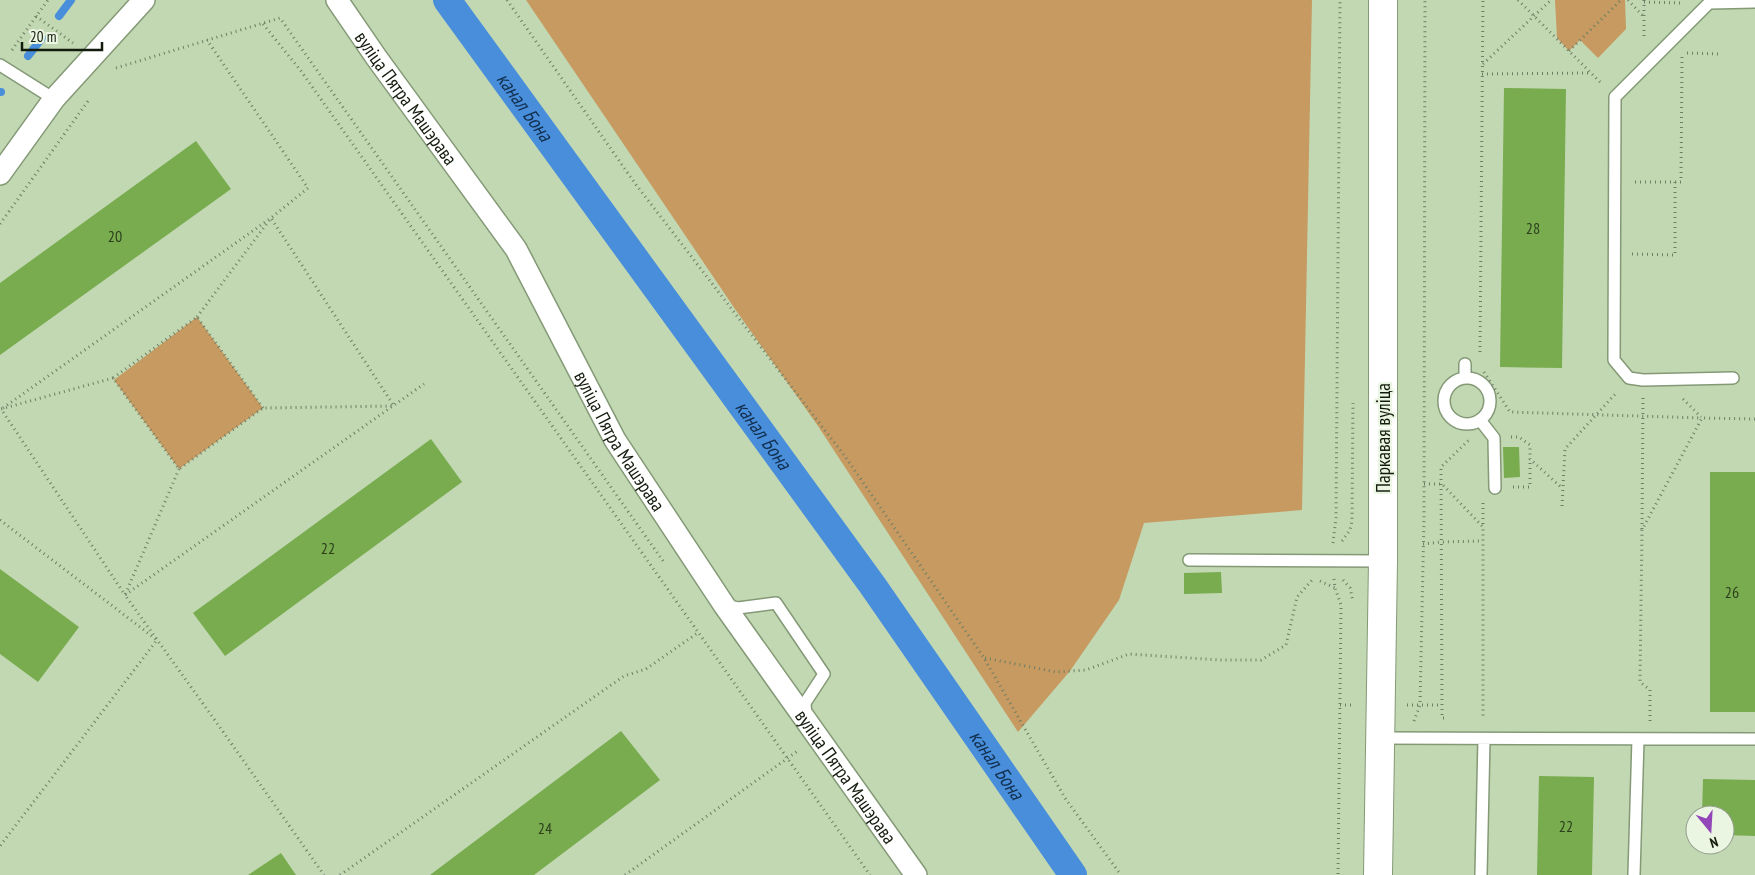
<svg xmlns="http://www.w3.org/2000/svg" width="1755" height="875" font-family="'PT Sans Narrow',sans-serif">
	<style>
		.green { fill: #c69a60 }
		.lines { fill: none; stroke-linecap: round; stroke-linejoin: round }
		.stream { stroke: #488edb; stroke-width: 8 }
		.canal { stroke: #488edb; stroke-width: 28 }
		.building { fill: #78ac4e }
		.service-casing { stroke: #849976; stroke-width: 14 }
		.minor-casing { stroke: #849976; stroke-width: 24 }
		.tertiary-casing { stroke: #849976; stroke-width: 30 }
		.path { stroke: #6e7e64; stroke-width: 3; stroke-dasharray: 1 4; stroke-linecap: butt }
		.service { stroke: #fff; stroke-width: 11 }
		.minor { stroke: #fff; stroke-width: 21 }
		.tertiary { stroke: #fff; stroke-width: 28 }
		.labels { text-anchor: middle; stroke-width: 4.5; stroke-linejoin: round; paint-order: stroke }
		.number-label { font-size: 16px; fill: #2c3f1d }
		.street-label { font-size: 19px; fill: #131b0d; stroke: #eaf5e2 }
		.water-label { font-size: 20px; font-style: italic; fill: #122f4e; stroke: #eaf5e2 }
	</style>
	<rect width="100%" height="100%" fill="#c2d8b3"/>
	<path class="green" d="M526,0H1312L1302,510L1144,523L1119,600L1070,671L1018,732L818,426L735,309Z
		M1555,0H1625L1626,29L1598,58L1580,40L1569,51L1557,38Z
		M197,317L263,408L179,469L114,380Z"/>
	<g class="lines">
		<path class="stream" d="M59,16L71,0
			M28,56L42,38
			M0,92H1"/>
		<path class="canal" id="s1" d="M447,0L873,586L1073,875"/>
	</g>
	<path class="building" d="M1504,88L1566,89L1562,368L1500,367Z
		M196,141L231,189L0,355V283Z
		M431,439L462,482L225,656L193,613Z
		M1503,447H1519L1520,477L1504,478Z
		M1710,472H1755V712H1710Z
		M0,569L79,627L38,682L0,654Z
		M1221,572L1222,593L1184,594V573Z
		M621,731L660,780L534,875H430Z
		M1539,776L1594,777L1592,875H1537Z
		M1703,779L1755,780V836L1725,835V815H1702Z
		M281,853L296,875H248Z"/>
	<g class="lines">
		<defs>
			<path id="service" d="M0,65L54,99
				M1465,378V364
				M1733,378L1643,380L1629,378L1614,360L1615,97L1709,3L1755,2
				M1444 401a23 23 0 1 1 46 0a23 23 0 1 1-46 0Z
				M1480,420L1494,438L1495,488
				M1189,560L1383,561
				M724,605L738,608L776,603L824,674L805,703L806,717
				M1381,738L1755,739
				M1481,875L1484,739
				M1634,875L1638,739"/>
			<g id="minor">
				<path id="s2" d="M337,0L376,57L516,249L615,440L724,605L916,875"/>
				<path d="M0,174L54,99L144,0"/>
			</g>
			<path id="tertiary" d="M1378,875L1383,561V0"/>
		</defs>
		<use href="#service" class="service-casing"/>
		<use href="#minor" class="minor-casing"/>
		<use href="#tertiary" class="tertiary-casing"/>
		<path class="path" d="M507,0L634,182L847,459L984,658L1065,798L1121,875
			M1518,0L1602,84
			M1628,0L1644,17
			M1644,0V39
			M1644,2L1681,3
			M36,16L73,43
			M263,24L301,71L870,875
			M12,50L48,0
			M1569,51L1621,0
			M1687,53L1720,54
			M1483,64L1551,0
			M116,68L280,18L663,561
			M1482,74L1590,73
			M1675,182H1681L1682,56
			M0,224L88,101
			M1632,254L1675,255V182H1634
			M197,317L271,218L394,406
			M1480,352L1483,0
			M1484,372L1510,412L1702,418
			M113,378L1,409L125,595L424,384
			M1683,399L1701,417
			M3,408L271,218L308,188L207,40
			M263,408L197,317L113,378L179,469L263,408L394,406
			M1511,437H1519L1530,445V459L1562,488
			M179,469L125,595L219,726L324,875
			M1424,484H1442L1483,527V719
			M1513,487H1530V459
			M1483,503V527
			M1562,506L1565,449L1617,392
			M0,520L157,640L0,846
			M1642,529L1643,398
			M1342,541L1350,530L1352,521L1353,403
			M1333,543L1336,518L1340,0
			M1423,544L1441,542L1483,541
			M1334,579L1335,588L1341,605L1338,875
			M1343,580L1350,588L1353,601
			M1320,581L1335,588
			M985,658L1056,672L1086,670L1129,654L1220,660H1261L1286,645L1297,597L1312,580
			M1340,705H1354
			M1407,705H1442
			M1444,718H1442L1441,467L1470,439
			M1414,721L1420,705L1424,519L1425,0
			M1650,721V690L1640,682L1642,530L1702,418L1755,419
			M340,875L624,676L646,669L699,632
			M625,875L799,750"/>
		<use href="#service" class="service"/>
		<use href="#minor" class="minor"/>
		<use href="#tertiary" class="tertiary"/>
	</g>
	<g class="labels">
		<g class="number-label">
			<text x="1533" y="234">28</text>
			<text x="115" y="242">20</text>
			<text x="328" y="554">22</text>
			<text x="1732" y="598">26</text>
			<text x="1566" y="832">22</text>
			<text x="545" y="834">24</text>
		</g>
		<g class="street-label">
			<text dy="7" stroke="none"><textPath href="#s2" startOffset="120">вуліца Пятра Машэрава</textPath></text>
			<text transform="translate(1383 438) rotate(-90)" y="7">Паркавая вуліца</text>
			<text dy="7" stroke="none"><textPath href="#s2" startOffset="525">вуліца Пятра Машэрава</textPath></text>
			<text dy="7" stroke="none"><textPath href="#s2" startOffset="930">вуліца Пятра Машэрава</textPath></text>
		</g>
		<g class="water-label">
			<text dy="7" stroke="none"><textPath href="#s1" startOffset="132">канал Бона</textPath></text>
			<text dy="7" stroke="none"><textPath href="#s1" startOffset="538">канал Бона</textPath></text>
			<text dy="7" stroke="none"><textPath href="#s1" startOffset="942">канал Бона</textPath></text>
		</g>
	</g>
	<g transform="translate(1710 830) rotate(162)"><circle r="24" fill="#eaf5e2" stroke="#949e8d"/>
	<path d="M0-4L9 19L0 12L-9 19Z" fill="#9246b7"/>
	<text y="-8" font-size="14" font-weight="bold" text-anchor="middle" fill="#131b0d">N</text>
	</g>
	<path d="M22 42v8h80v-8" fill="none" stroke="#131b0d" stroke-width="2.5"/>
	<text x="30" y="42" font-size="15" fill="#131b0d" stroke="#eaf5e2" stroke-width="4" paint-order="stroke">20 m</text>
</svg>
